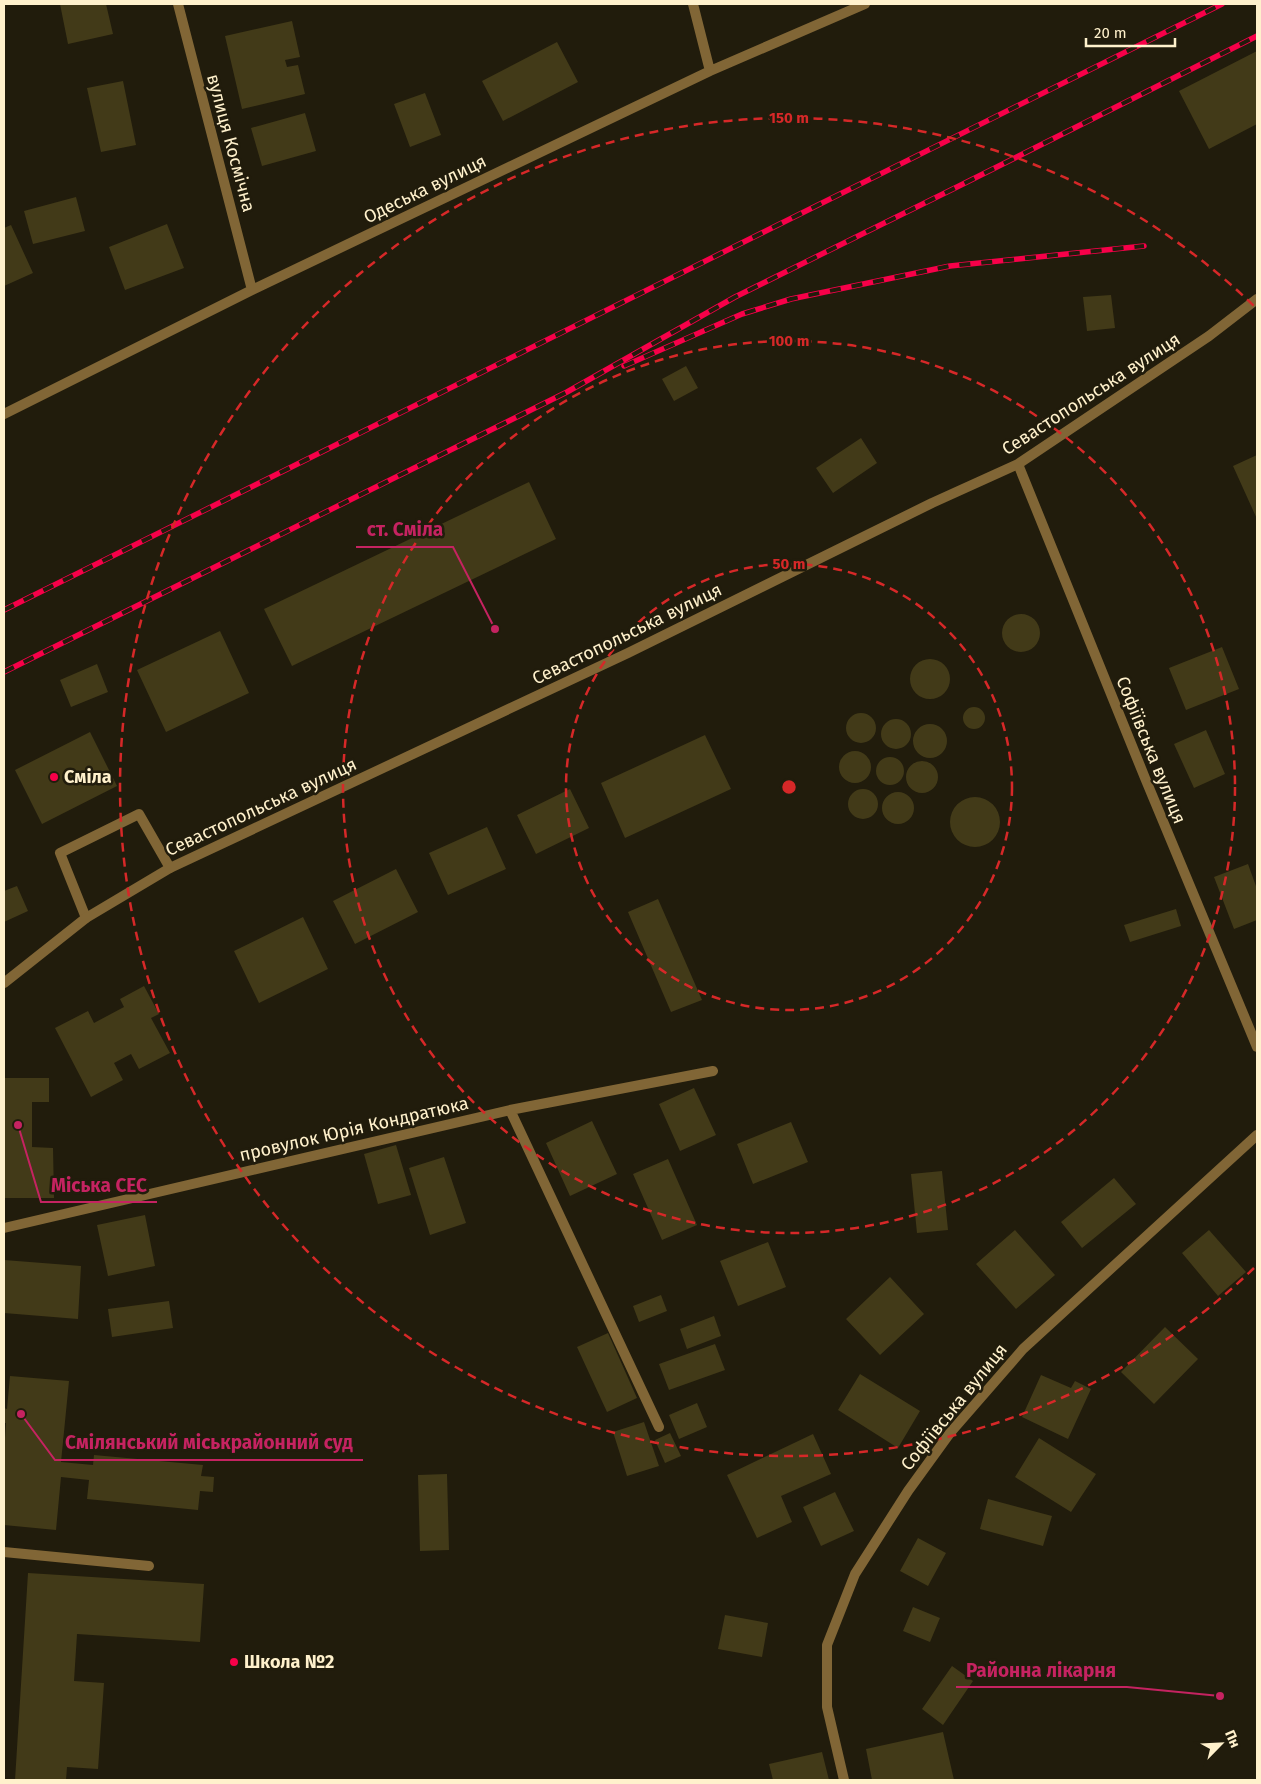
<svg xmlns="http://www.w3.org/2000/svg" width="1261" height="1784" font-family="'Fira Sans',sans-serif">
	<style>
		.building { fill: #423a18 }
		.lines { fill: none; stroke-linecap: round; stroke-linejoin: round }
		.lane { stroke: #816636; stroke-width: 10 }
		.street { stroke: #816636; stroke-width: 10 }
		.rail-casing { stroke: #f70049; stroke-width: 5.5 }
		.rail { stroke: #211c0c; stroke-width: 4; stroke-dasharray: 11; stroke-linecap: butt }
		.ring { fill: none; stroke: #d62828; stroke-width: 2.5; stroke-dasharray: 9 6 }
		.poi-dot { fill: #f70049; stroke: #211c0c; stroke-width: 2 }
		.labels { text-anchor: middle; stroke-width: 5; stroke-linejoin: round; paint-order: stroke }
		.street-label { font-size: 18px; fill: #fff1cc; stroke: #211c0c }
		.poi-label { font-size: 18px; font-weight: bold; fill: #fff1cc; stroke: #211c0c; text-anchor: start }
		.centre { fill: #d62828; stroke: #211c0c; stroke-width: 2.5 }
		.ring-label { font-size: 15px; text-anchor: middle; font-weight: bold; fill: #d62828; stroke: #211c0c; stroke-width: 5; stroke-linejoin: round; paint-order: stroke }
		.leader { fill: none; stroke: #c52361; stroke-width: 2 }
		.callout-dot { fill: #c52361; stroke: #211c0c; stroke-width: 2 }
		.callout-label { font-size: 19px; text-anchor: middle; font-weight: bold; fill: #c52361; stroke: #211c0c; stroke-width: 5; stroke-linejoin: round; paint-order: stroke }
	</style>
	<rect width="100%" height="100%" fill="#211c0c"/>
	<path class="building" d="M60,4H106L113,34L68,44Z
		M292,21L300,57L285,60L287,67L298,65L305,94L242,109L225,36Z
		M557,42L578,82L503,121L482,81Z
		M1257,51V124L1209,149L1179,91Z
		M123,81L136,145L101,152L87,88Z
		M425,93L441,135L410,147L394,104Z
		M305,113L316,151L262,166L251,128Z
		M76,197L85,231L33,244L24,211Z
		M167,224L184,268L125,290L109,247Z
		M11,225L33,273L4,286V228Z
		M1111,295L1115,328L1087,331L1083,297Z
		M686,366L698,388L674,401L662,379Z
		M861,438L877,463L833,493L816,468Z
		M1257,455V519L1233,466Z
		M529,482L556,539L292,666L264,609Z
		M1002 633a19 19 0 1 1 38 0a19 19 0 1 1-38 0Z
		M220,631L249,693L166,732L137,670Z
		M1222,647L1239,689L1186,710L1169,668Z
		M910 679a20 20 0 1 1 40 0a20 20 0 1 1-40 0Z
		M97,664L108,692L71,707L60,680Z
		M963 718a11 11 0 1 1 22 0a11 11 0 1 1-22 0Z
		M846 728a15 15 0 1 1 30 0a15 15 0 1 1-30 0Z
		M881 734a15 15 0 1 1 30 0a15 15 0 1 1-30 0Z
		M913 741a17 17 0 1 1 34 0a17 17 0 1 1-34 0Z
		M1206,730L1225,774L1194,788L1174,744Z
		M90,732L117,786L42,824L15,770Z
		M705,735L731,789L625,838L601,783Z
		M839 767a16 16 0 1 1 32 0a16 16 0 1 1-32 0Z
		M876 771a14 14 0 1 1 28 0a14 14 0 1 1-28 0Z
		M906 777a16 16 0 1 1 32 0a16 16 0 1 1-32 0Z
		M570,789L589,828L536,854L517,815Z
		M848 804a15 15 0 1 1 30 0a15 15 0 1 1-30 0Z
		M882 808a16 16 0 1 1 32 0a16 16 0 1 1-32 0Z
		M950 822a25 25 0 1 1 50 0a25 25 0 1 1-50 0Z
		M487,827L506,869L448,895L429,853Z
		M1248,864L1257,889V920L1234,929L1214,877Z
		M396,869L418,912L355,944L333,901Z
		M17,886L28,911L4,922V891Z
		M658,899L702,1000L671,1012L628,912Z
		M1176,909L1181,926L1130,942L1124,925Z
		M303,917L328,969L259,1003L234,951Z
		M144,986L159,1014L151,1018L170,1053L139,1069L131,1054L114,1063L123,1080L91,1097L55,1028L88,1011L94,1023L124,1007L120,999Z
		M4,1078H49V1102H32V1147L53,1148L54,1198H4Z
		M694,1088L716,1135L680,1151L659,1104Z
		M592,1121L617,1174L570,1196L546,1143Z
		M791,1122L808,1162L753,1184L737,1144Z
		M396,1145L411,1195L378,1204L364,1154Z
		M444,1157L466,1223L430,1235L409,1168Z
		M668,1159L697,1225L662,1240L633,1174Z
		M942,1171L948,1230L917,1233L911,1174Z
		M1114,1178L1136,1204L1082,1248L1061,1222Z
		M145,1215L155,1266L108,1276L97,1225Z
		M1015,1230L1055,1275L1016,1309L976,1264Z
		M1209,1230L1246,1272L1218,1296L1182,1253Z
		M768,1242L786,1287L738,1306L720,1261Z
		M4,1260L81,1266L78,1319L4,1313Z
		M890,1277L924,1314L880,1355L846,1319Z
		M661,1295L667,1311L639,1322L633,1306Z
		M169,1301L173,1328L112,1337L108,1309Z
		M714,1316L721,1336L687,1349L680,1329Z
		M1165,1327L1198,1359L1154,1404L1121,1372Z
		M608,1333L637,1398L607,1412L577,1347Z
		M715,1344L725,1370L669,1390L659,1364Z
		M860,1374L920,1411L898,1448L838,1410Z
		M1041,1375L1071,1388L1075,1381L1091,1389L1068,1439L1022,1417Z
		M10,1376L69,1381L61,1462L93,1465L94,1455L203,1465L201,1476L214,1477L213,1492L200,1491L198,1510L87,1499L89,1480L61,1477L56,1530L4,1525V1452L6,1423H4V1408L7,1409Z
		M697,1403L707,1427L679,1439L669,1415Z
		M644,1422L659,1466L627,1476L613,1432Z
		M670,1433L681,1456L665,1463L655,1440Z
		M813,1434L831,1474L781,1496L792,1522L757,1538L727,1475Z
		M1039,1438L1096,1474L1071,1512L1015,1477Z
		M447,1474L449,1550L420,1551L418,1475Z
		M835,1492L854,1531L821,1546L803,1507Z
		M988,1499L1052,1516L1043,1546L980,1529Z
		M918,1538L946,1553L928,1586L900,1571Z
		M28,1573L204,1584L200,1642L77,1634L74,1681L104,1683L98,1769L67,1767L66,1780H15Z
		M913,1607L940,1618L930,1642L903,1631Z
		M725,1615L768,1623L762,1657L718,1649Z
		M952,1666L973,1681L943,1725L922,1709Z
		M943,1732L954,1780H872L866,1749Z
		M822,1752L829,1780H773L769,1764Z"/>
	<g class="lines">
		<path class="lane" d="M86,918L60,853L139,814L170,868
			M4,1552L149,1566"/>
		<path class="street" d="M178,4L252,290
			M693,4L710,71
			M4,414L252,290L710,71L865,4
			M1018,464L1145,778L1257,1047
			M4,983L86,918L170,868L628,653L932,503L1018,464L1209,336L1257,299
			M510,1110L659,1427
			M4,1228L510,1110L713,1071
			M844,1780L827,1707V1645L855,1574L908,1491L950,1433L1023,1349L1257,1135"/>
		<defs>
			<path id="rail" d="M624,366L742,314L791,299L950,266L1144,246
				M4,610L1222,4
				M4,672L567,392L735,297L961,185L1257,36"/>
		</defs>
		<use href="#rail" class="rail-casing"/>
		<use href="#rail" class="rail"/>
	</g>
	<g class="ring">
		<circle cx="789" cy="787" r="223"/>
		<circle cx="789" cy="787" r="446"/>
		<path d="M1254 1268A669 669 0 1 1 1254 306"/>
	</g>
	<g class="poi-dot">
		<circle cx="54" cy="777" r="5"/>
		<circle cx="234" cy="1662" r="5"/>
	</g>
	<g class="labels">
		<g class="street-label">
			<text transform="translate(231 143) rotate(75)" y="6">вулиця Космічна</text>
			<text transform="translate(425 189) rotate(-26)" y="6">Одеська вулиця</text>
			<text transform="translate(1091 394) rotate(-33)" y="6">Севастопольська вулиця</text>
			<text transform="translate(627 634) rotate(-26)" y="6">Севастопольська вулиця</text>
			<text transform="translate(1151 750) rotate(68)" y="6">Софіївська вулиця</text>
			<text transform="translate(261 807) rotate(-25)" y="6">Севастопольська вулиця</text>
			<text transform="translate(354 1129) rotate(-13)" y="6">провулок Юрія Кондратюка</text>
			<text transform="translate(954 1407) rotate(-51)" y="6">Софіївська вулиця</text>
		</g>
		<g class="poi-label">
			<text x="64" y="783">Сміла</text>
			<text x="244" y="1668">Школа №2</text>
		</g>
	</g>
	<circle cx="789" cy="787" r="8" class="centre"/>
	<g class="ring-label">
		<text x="789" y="123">150 m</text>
		<text x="789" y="346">100 m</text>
		<text x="789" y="569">50 m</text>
	</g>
	<path class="leader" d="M495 629L453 547H356M18 1125L41 1202H157M21 1414L55 1460H363M1220 1696L1127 1687H956"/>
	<g class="callout-dot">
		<circle cx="495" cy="629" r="5"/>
		<circle cx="18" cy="1125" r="5"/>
		<circle cx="21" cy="1414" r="5"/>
		<circle cx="1220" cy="1696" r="5"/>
	</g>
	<g class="callout-label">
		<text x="405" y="536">ст. Сміла</text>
		<text x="99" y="1192">Міська СЕС</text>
		<text x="209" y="1449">Смілянський міськрайонний суд</text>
		<text x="1041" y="1677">Районна лікарня</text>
	</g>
	<rect width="1261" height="1784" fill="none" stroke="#fff1cc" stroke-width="10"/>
	<g transform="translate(1221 1744) rotate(66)" stroke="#211c0c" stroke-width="4" paint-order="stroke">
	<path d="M0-4L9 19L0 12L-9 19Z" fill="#fff1cc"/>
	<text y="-8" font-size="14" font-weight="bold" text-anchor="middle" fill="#fff1cc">Пн</text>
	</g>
	<path d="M1086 38v8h89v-8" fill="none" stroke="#fff1cc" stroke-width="2.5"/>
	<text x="1094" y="38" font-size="15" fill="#fff1cc" stroke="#211c0c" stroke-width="4" paint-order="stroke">20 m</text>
</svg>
